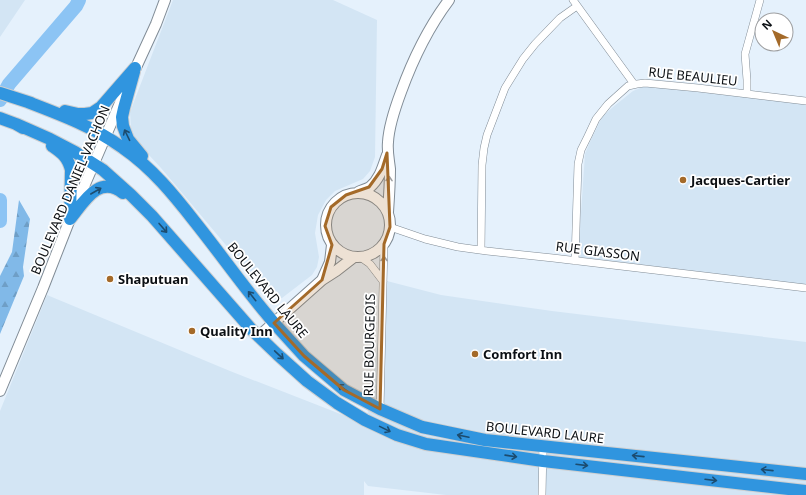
<svg xmlns="http://www.w3.org/2000/svg" width="806" height="495" font-family="'Noto Sans',sans-serif">
	<style>
		.built { fill: #d3e5f4 }
		.forest { fill: url(#forest-firs) }
		.lines { fill: none; stroke-linecap: round; stroke-linejoin: round }
		.river { stroke: #8cc4f4; stroke-width: 14 }
		.street-casing { stroke: #818c96; stroke-width: 8 }
		.secondary-casing { stroke: #818c96; stroke-width: 12 }
		.highway-casing { stroke: #cecfd0; stroke-width: 14 }
		.street { stroke: #fff; stroke-width: 7 }
		.secondary { stroke: #fff; stroke-width: 10 }
		.highway { stroke: #3095df; stroke-width: 12 }
		.oneway { stroke: #1c4c6f }
		.oneway2 { stroke: #9e9fa1 }
		.marked { fill: #a46a29; fill-opacity: 0.2; stroke: #a46a29; stroke-width: 3; stroke-linejoin: round }
		.poi-dot { fill: #a46a29; stroke: #fff; stroke-width: 1.5 }
		.labels { text-anchor: middle; stroke-width: 3.5; stroke-linejoin: round; paint-order: stroke }
		.street-label { font-size: 13px; fill: #0c1014; stroke: #fff }
		.poi-label { font-size: 13px; font-weight: bold; fill: #0c1014; stroke: #fff; text-anchor: start }
	</style>
	<defs>
		<pattern id="forest-firs" width="22" height="20" patternUnits="userSpaceOnUse"><rect width="22" height="20" fill="#81b9e8"/><path d="M5 1l3.5 6h-7zM16 11l3.5 6h-7z" fill="#6e9ec6"/></pattern>
	</defs>
	<rect width="100%" height="100%" fill="#e5f1fc"/>
	<path class="built" d="M0,0H25L0,37Z
		M173,0H333L377,20L375,157L370,171L363,179L335,191L326,200L318,215L315,233L319,257L317,267L312,275L282,298L276,297L268,295L161,168L135,140L131,129L130,112Z
		M645,86L806,104V285L578,257L585,154L590,142L602,117L613,107L633,91Z
		M387,281L441,295L552,311L806,342V495H446L368,486L364,481V495H0V411L47,295L230,371L366,424Z"/>
	<path class="forest" d="M19,200L30,219L23,267L24,276L0,334V276L12,252Z"/>
	<g class="lines">
		<path class="river" d="M0,100L9,84L76,6L79,0
			M0,200V221"/>
		<defs>
			<path id="street" d="M573,0L634,84
				M747,94V80L745,54L760,0
				M390,227L425,239L458,247L487,251L553,258L806,288
				M481,250L482,165L484,148L487,135L505,88L523,59L535,44L560,18L577,6
				M360,257L370,264L383,281
				M575,261L578,164L581,150L588,136L596,119L608,104L628,86L637,84L645,83L698,88L806,101
				M380,409L384,244
				M542,495L543,446"/>
			<path id="secondary" d="M133,74L156,24L165,0
				M358,192C362,190 367,189 370,187C380,179 383,166 387,155
				M326 225a32 32 0 1 1 64 0a32 32 0 1 1-64 0Z
				M388,212C389,198 390,183 390,169C389,160 387,152 388,142C389,125 395,108 401,92C413,59 428,28 449,0
				M322,280L330,262L332,245
				M259,336L322,280L336,271L354,257
				M0,391L43,288L70,219L123,96"/>
			<path id="highway" d="M134,72L124,108L122,117L123,126L128,139L142,156
				M0,93L31,103
				M25,101C59,114 94,127 123,148C152,168 174,195 195,222C219,252 240,282 264,311L274,323L304,356L344,390L380,409L422,427L485,440L806,474
				M65,111L78,114H85L92,113L101,107L135,68
				M0,118L16,124L23,128
				M16,124L50,139L75,152L103,170L131,195L152,216L252,330L277,354L307,381L337,403L365,420L397,435L426,444L543,461L806,491
				M52,146C62,153 68,157 71,170L70,219
				M70,219C84,202 99,174 123,193"/>
		</defs>
		<use href="#street" class="street-casing"/>
		<use href="#secondary" class="secondary-casing"/>
		<use href="#highway" class="highway-casing"/>
		<use href="#street" class="street"/>
		<use href="#secondary" class="secondary"/>
		<use href="#highway" class="highway"/>
	</g>
	<defs><path id="oneway-shaft" d="M-6 0H5M1.5-3L5.5 0L1.5 3" fill="none" stroke-width="1.6" stroke-linecap="round" stroke-linejoin="round"/></defs>
	<g class="oneway">
		<use href="#oneway-shaft" transform="translate(127 135) rotate(-116)"/>
		<use href="#oneway-shaft" transform="translate(96 191) rotate(-30)"/>
		<use href="#oneway-shaft" transform="translate(163 228) rotate(49)"/>
		<use href="#oneway-shaft" transform="translate(252 296) rotate(-129)"/>
		<use href="#oneway-shaft" transform="translate(279 355) rotate(43)"/>
		<use href="#oneway-shaft" transform="translate(343 388) rotate(-144)"/>
		<use href="#oneway-shaft" transform="translate(385 429) rotate(26)"/>
		<use href="#oneway-shaft" transform="translate(463 436) rotate(-168)"/>
		<use href="#oneway-shaft" transform="translate(511 456) rotate(8)"/>
		<use href="#oneway-shaft" transform="translate(638 456) rotate(-174)"/>
		<use href="#oneway-shaft" transform="translate(582 465) rotate(7)"/>
		<use href="#oneway-shaft" transform="translate(767 470) rotate(-174)"/>
		<use href="#oneway-shaft" transform="translate(711 480) rotate(7)"/>
	</g>
	<g class="oneway2">
		<use href="#oneway-shaft" transform="translate(389 182) rotate(-88)"/>
		<use href="#oneway-shaft" transform="translate(384 262) rotate(-89)"/>
	</g>
	<path class="marked" d="M387,153L390,227L384,244L380,409L344,390L304,356L274,323L322,280L332,245L325,226L331,207L346,195L369,187L382,169Z"/>
	<g class="poi-dot">
		<circle cx="683" cy="180" r="4"/>
		<circle cx="110" cy="279" r="4"/>
		<circle cx="192" cy="331" r="4"/>
		<circle cx="475" cy="354" r="4"/>
	</g>
	<g class="labels">
		<g class="street-label">
			<text transform="translate(693 76) rotate(6)" y="5">RUE BEAULIEU</text>
			<text transform="translate(70 190) rotate(-67)" y="5">BOULEVARD DANIEL-VACHON</text>
			<text transform="translate(598 251) rotate(7)" y="5">RUE GIASSON</text>
			<text transform="translate(268 290) rotate(51)" y="5">BOULEVARD LAURE</text>
			<text transform="translate(369 345) rotate(-89)" y="5">RUE BOURGEOIS</text>
			<text transform="translate(545 432) rotate(6)" y="5">BOULEVARD LAURE</text>
		</g>
		<g class="poi-label">
			<text x="691" y="185">Jacques-Cartier</text>
			<text x="118" y="284">Shaputuan</text>
			<text x="200" y="336">Quality Inn</text>
			<text x="483" y="359">Comfort Inn</text>
		</g>
	</g>
	<g transform="translate(774 32) rotate(316)"><circle r="19" fill="#ffffff" stroke="#9e9fa1"/>
	<path d="M0-3L7 15L0 10L-7 15Z" fill="#a46a29"/>
	<text y="-6" font-size="11" font-weight="bold" text-anchor="middle" fill="#0c1014">N</text>
	</g>
</svg>
